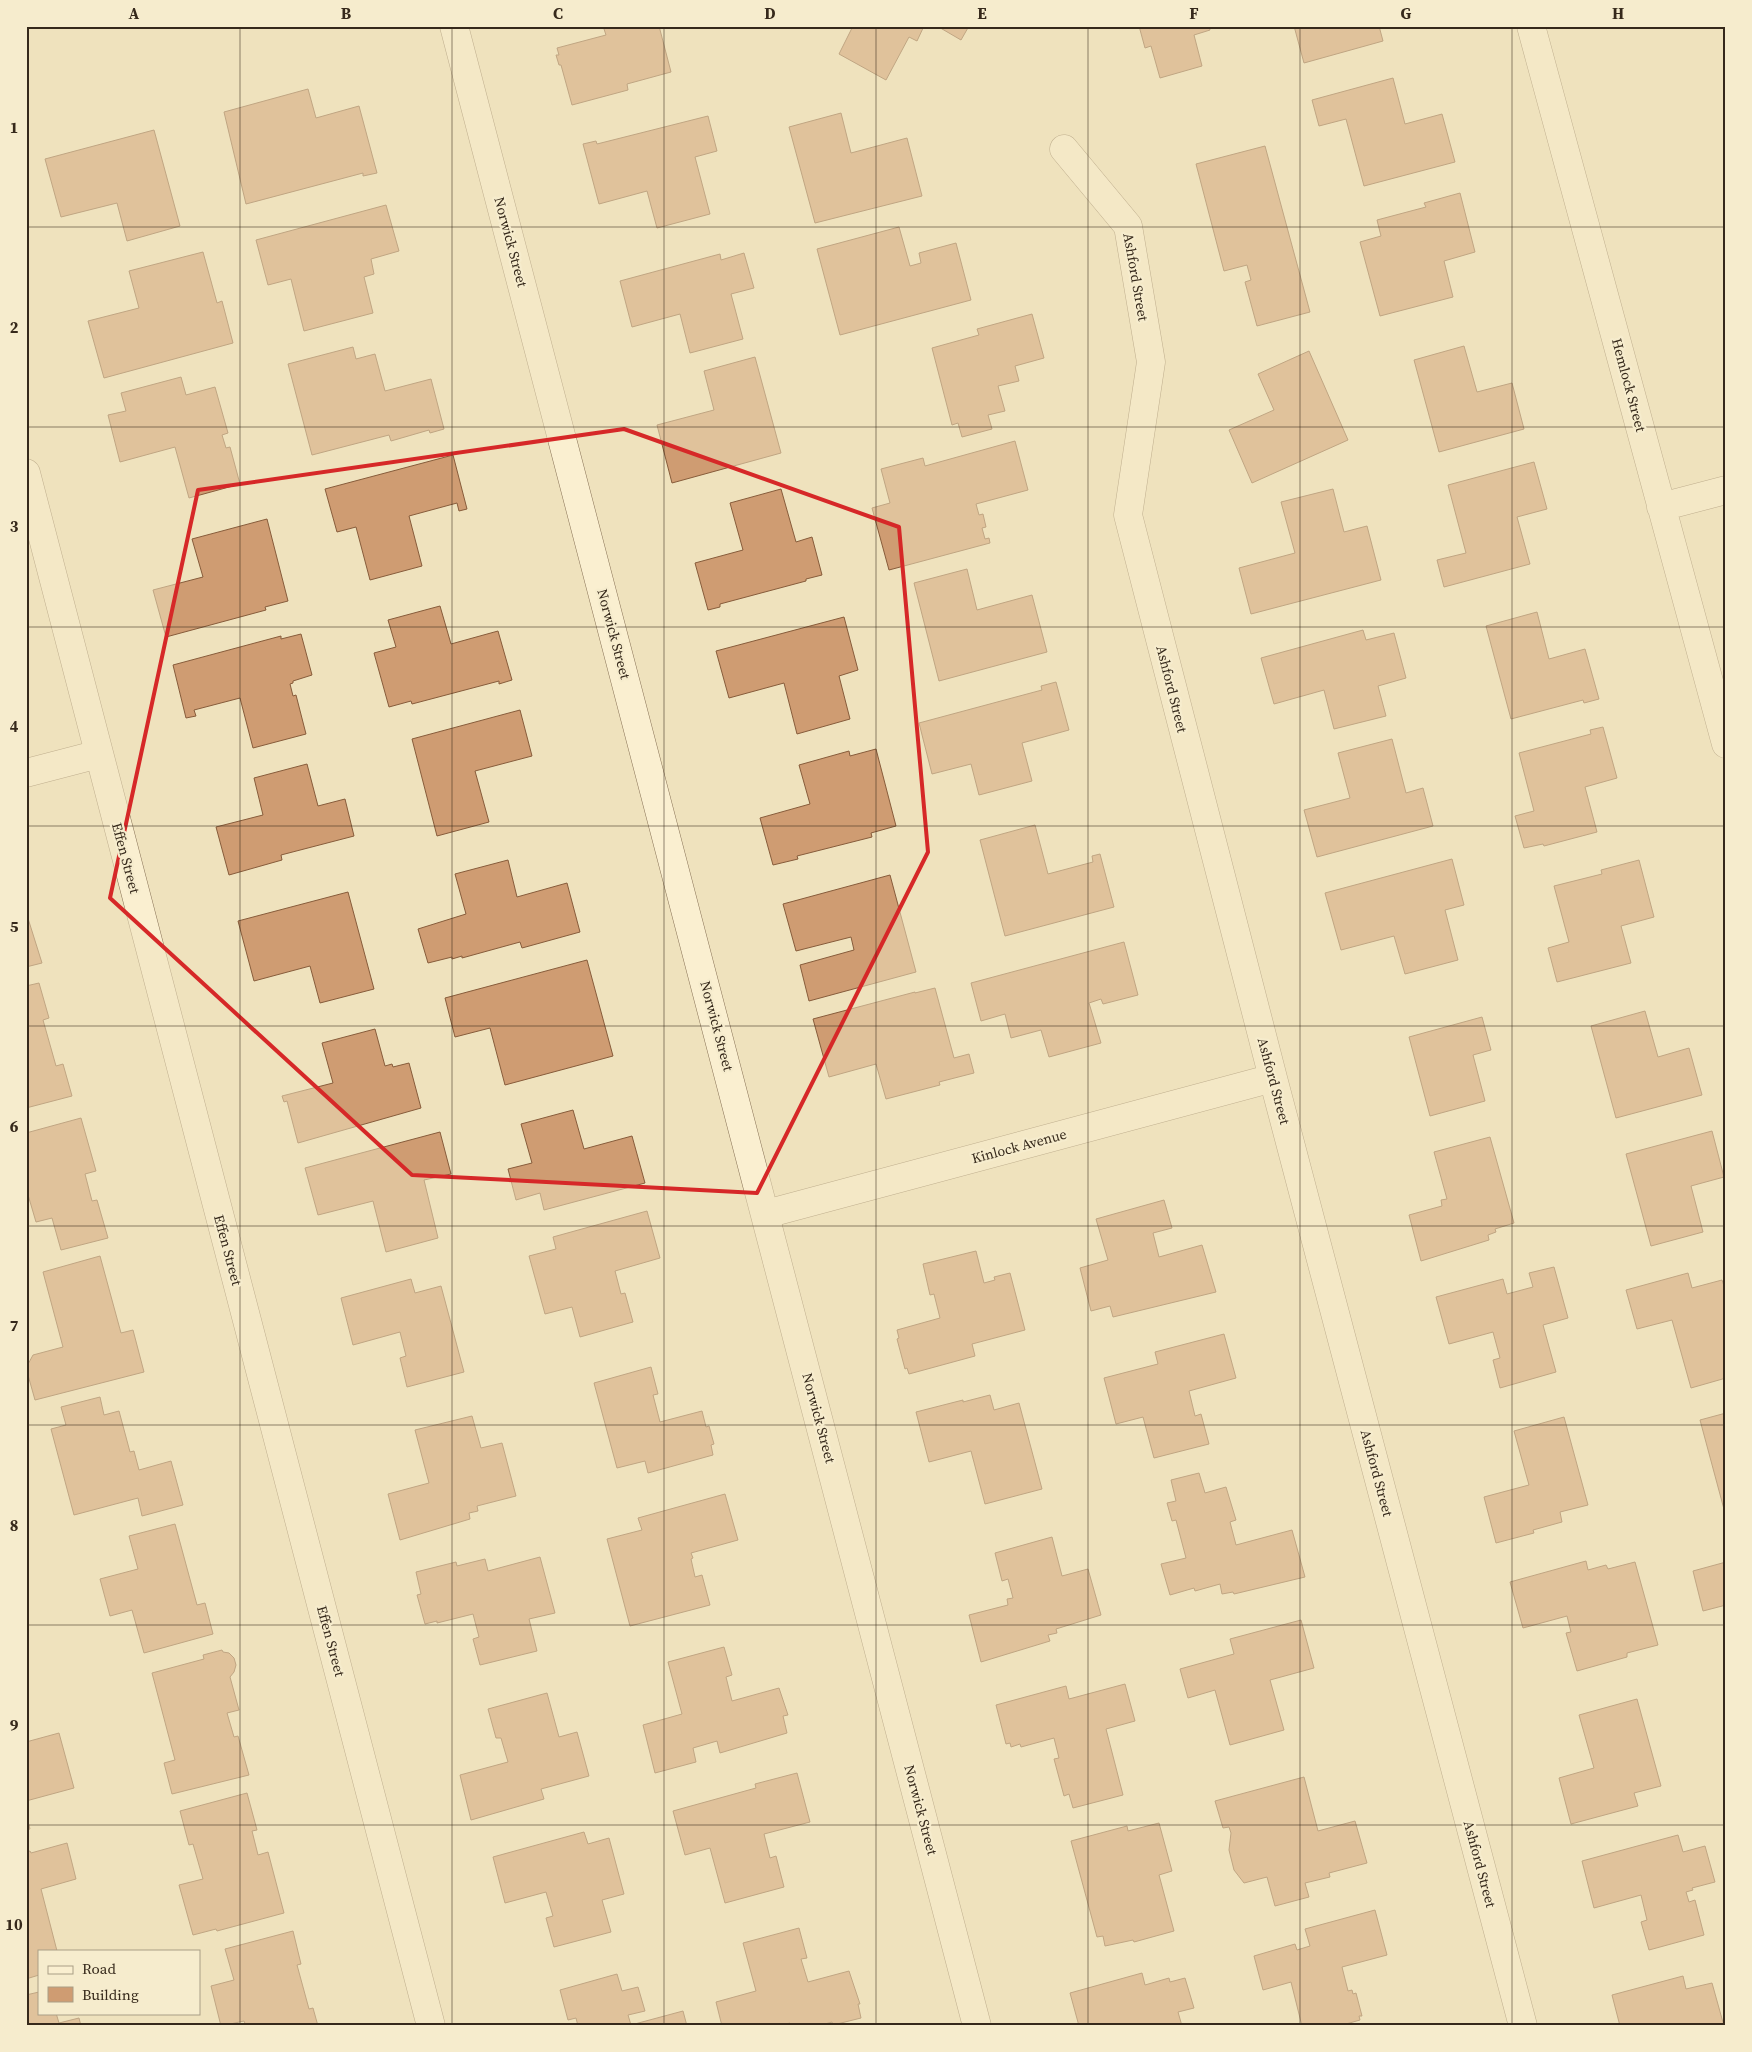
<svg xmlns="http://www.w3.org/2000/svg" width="1752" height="2052" font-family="'Source Serif 4',serif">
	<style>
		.building { fill: #cf9c72; stroke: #875c3b }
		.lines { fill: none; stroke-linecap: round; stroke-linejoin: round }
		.minor-casing { stroke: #887256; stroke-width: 29 }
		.minor { stroke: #faefd0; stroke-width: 28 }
		.marked { fill: none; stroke: #d62828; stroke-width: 4; stroke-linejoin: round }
		.grid { fill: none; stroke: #36291b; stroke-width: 1; stroke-opacity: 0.55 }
		.labels { text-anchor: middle; stroke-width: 4.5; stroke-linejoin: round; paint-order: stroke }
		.street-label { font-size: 14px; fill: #36291b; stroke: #f6eccd }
		.neatline { fill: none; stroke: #36291b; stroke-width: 2 }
		.grid-label { font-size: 16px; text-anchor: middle; font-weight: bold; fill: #36291b }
	</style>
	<rect width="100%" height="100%" fill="#efe2bd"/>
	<path class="building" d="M603,26H659L671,72L627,84L628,90L572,105L561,65H559L556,55H559L557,48L606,35Z
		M853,26H924L917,41L909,37L886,80L839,54Z
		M937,26H969L961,40Z
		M1139,26H1209L1210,30L1194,35L1202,66L1160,78L1151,46L1145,48Z
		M1294,26H1379L1383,41L1304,63Z
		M1393,78L1405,124L1442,114L1455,162L1364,186L1346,119L1319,126L1312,100Z
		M308,89L316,118L359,106L377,173L363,176V173L246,204L224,112Z
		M841,113L851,153L907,138L922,196L815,223L789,127Z
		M708,116L717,151L695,157L710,214L657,228L647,191L599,204L583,144L596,141L597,144Z
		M154,130L180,226L127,241L117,203L61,217L45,159Z
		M1265,146L1310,312L1257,326L1245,282L1251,280L1247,265L1224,271L1196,164Z
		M1460,193L1475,252L1444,261L1453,297L1380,316L1360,242L1381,236L1377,220L1426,207L1424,203Z
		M386,205L399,251L371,259L374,274L364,277L373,313L304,331L291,279L268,285L256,240Z
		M899,227L910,266L921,263L919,253L956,243L971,300L840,335L817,249Z
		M203,252L217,303L222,301L233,343L104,378L88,321L139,308L129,271Z
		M744,253L754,288L731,294L743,339L690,353L680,314L632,327L620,281L720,254L721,260Z
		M1032,314L1044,358L1015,366L1019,381L998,386L1005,411L988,415L992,429L962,437L958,423L952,425L932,348L979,335L977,329Z
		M1464,346L1477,392L1512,383L1524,429L1439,452L1414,360Z
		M353,347L356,359L375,354L385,391L431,379L444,429L430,433L429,430L391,441L389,435L312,455L288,364Z
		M1309,351L1348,440L1252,483L1229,430L1274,410L1258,374Z
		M755,357L781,453L672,483L657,425L714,410L704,371Z
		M181,377L186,395L215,387L228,433L222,435L226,448L230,447L240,484L189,498L175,447L120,462L108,415L126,411L121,393Z
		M1015,441L1028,490L976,504L979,515L983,514L986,527L982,528L985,539L989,538L990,543L889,570L872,508L890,503L881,469L923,458L925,466Z
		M453,455L467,509L459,511L457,503L409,516L422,566L370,580L356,527L337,532L325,489Z
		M1534,462L1547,509L1517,517L1530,564L1444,587L1437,560L1466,553L1448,485Z
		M781,489L796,542L812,537L822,575L806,579V581L720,604V607L708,610L695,563L743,550L730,503Z
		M1333,489L1344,532L1367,526L1381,580L1251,614L1239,568L1295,553L1281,502Z
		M267,519L288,601L265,607L266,610L166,637L153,590L203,577L192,539Z
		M967,569L977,610L1032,595L1047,652L939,681L914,583Z
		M440,606L451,644L498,631L512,680L499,684V681L412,704L411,701L389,707L374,653L396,647L388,620Z
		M1537,612L1549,659L1585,649L1599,699L1584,703L1583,700L1511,719L1486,626Z
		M844,617L858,670L839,676L850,719L797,734L784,683L729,698L716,651Z
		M1363,630L1366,640L1394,633L1406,678L1378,686L1386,716L1334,729L1324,690L1274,704L1261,658Z
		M301,634L312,675L293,681V683L290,684L293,696L296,695L306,734L253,748L240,698L194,710L196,716L186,718L173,665L281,636V639Z
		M1056,682L1069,730L1022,743L1032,781L979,795L971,764L932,774L919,723L1042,690L1041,686Z
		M520,710L532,756L475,771L489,822L437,836L412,739Z
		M1603,727L1617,778L1585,787L1597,832L1544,846L1543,844L1524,848L1515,816L1534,811L1519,753L1591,734L1590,730Z
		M1392,739L1406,793L1423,788L1433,826L1317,857L1304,810L1350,798L1338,753Z
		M876,749L896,826L871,833L872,837L797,856L798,859L773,865L760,818L810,804L799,765L849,751L850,756Z
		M307,764L318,806L345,799L354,836L281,855L282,860L229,875L216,827L263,815L254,778Z
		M1035,825L1048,874L1093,862L1092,856L1100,854L1114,907L1005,936L980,840Z
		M1452,859L1464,905L1445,910L1458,960L1405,974L1394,936L1341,950L1325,893Z
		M508,860L517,897L567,883L580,932L522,948L520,942L462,958V956L452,959V957L428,963L418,929L466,914L455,874Z
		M1639,860L1654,917L1621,926L1631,963L1557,982L1548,948L1569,942L1554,886L1602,874L1601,870Z
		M890,875L916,972L809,1001L800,965L854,950L851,937L796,951L783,904Z
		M348,892L374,989L320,1003L310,966L254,981L238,921Z
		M26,912L42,963L26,967Z
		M1124,942L1138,995L1103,1004L1101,999L1089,1003L1101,1043L1049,1057L1041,1030L1011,1038L1005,1014L981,1021L971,983Z
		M587,960L613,1056L505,1085L490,1028L455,1037L445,998Z
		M39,983L49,1018L43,1020L56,1066L63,1064L72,1096L26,1108V986Z
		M935,988L954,1058L969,1054L974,1073L939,1082L940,1085L886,1099L876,1064L829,1077L813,1019L915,992V993Z
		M1645,1011L1658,1057L1689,1048L1702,1095L1616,1118L1591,1026Z
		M1482,1017L1491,1050L1473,1055L1485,1101L1430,1116L1409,1037Z
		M375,1029L385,1066L392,1064L393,1067L409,1063L421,1108L298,1143L287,1101L284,1102L282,1096L333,1083L322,1043Z
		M573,1110L584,1149L632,1136L645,1183L544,1210L540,1193L516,1200L508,1169L532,1163L521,1124Z
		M81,1118L96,1171L85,1174L92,1201L97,1200L108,1238L61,1250L52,1218L36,1222L26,1188V1133Z
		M1712,1131L1724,1177L1691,1186L1703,1232L1651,1246L1626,1154Z
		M440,1132L451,1174L424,1180L438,1238L386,1252L373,1201L318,1215L305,1168Z
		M1490,1137L1514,1223L1495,1229L1496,1232L1488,1235L1489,1240L1421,1261L1409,1215L1442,1206L1441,1200L1447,1199L1434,1152Z
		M1164,1200L1172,1228L1153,1233L1159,1257L1202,1245L1216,1292L1113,1317L1110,1306L1091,1311L1080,1268L1108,1260L1096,1219Z
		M647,1211L660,1258L615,1271L621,1294L625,1293L633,1322L580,1337L572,1307L545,1314L529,1256L556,1249L553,1237Z
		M976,1251L984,1283L995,1280L994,1277L1010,1273L1025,1330L972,1344L975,1356L909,1374L907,1368L905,1369L897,1339L899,1338L897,1330L940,1318L934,1294L930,1295L923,1264Z
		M100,1256L121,1333L133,1330L144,1372L35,1400L26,1368L33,1355L63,1347L43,1272Z
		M1554,1267L1568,1318L1543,1325L1556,1372L1500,1388L1493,1360L1500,1358L1493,1332L1449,1344L1436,1297L1503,1279L1507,1294L1533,1287L1529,1273Z
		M1688,1273L1692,1288L1722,1280L1726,1292V1378L1691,1388L1672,1320L1637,1329L1626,1290Z
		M411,1279L415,1293L441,1286L464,1372L407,1387L400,1358L406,1356L400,1332L353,1345L341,1298Z
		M1224,1334L1236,1378L1189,1391L1195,1416L1201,1414L1209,1444L1154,1458L1143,1417L1116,1424L1104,1378L1158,1364L1155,1352Z
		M651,1367L658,1394L653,1395L660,1422L702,1411L706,1427L709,1426L714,1444L711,1445L713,1455L648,1473L645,1461L617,1468L594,1383Z
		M990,1395L994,1410L1019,1403L1042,1489L985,1504L971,1451L929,1462L916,1412L963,1400V1402Z
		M100,1397L104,1415L119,1411L130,1452L134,1451L139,1470L171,1461L183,1505L142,1516L138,1498L74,1515L51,1429L66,1425L61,1407Z
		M1726,1413V1513H1725L1700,1420Z
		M472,1416L481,1448L502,1443L516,1496L477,1506L478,1511L469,1513L470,1519L400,1540L388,1494L429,1483L415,1430Z
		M1564,1417L1588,1505L1560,1512L1562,1522L1533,1530L1534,1533L1496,1543L1484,1497L1529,1485L1514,1431Z
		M1199,1473L1205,1493L1226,1487L1236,1520L1230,1522L1236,1545L1292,1530L1305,1577L1234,1594L1233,1592L1222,1594L1220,1584L1195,1591L1194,1588L1170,1595L1161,1564L1186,1558L1176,1520L1172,1521L1167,1503L1176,1501L1171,1480Z
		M725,1494L738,1540L691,1553L693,1558L691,1559L695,1577L702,1575L710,1605L630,1626L607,1539L642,1530L638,1518Z
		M175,1524L197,1605L205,1603L213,1634L144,1653L132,1610L110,1616L100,1579L138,1569L129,1536Z
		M1052,1537L1062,1576L1088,1569L1101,1615L1056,1629L1057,1633L1048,1635L1050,1641L981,1662L969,1615L1008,1605L1007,1599L1013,1598L1008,1579L1002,1581L995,1553Z
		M540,1557L555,1613L529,1619L537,1651L480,1665L473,1639L479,1637L473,1614L437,1623V1621L425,1624L417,1595L421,1594L416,1572L456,1562L457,1566L485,1559L488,1571Z
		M1586,1561L1588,1570L1606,1565L1608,1569L1635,1562L1658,1645L1627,1653V1657L1577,1671L1566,1633L1571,1632L1567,1616L1523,1628L1510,1582Z
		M1726,1562V1605L1703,1611L1693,1571Z
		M1301,1620L1314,1668L1270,1680L1284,1730L1230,1745L1215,1690L1188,1698L1180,1669L1234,1654L1230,1639Z
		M724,1647L732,1675L726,1677L732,1701L779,1688L788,1715L783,1716L787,1733L720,1753L717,1741L693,1748L696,1762L655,1773L643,1725L682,1714L668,1662Z
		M222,1650L223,1652L229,1653L234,1658L236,1665L234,1672L230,1677L239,1710L227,1713L234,1737L238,1736L249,1775L172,1794L164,1763L175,1760L152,1673L204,1659L203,1655Z
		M1125,1684L1135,1721L1106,1729L1123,1795L1073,1808L1069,1794L1064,1796L1054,1759L1059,1758L1054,1738L1021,1747L1020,1744L1011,1747L1010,1743L1006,1744L996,1705L1066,1686L1069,1699Z
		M547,1693L559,1737L577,1732L589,1776L541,1789L544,1799L471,1820L460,1775L508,1762L501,1738H496L488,1709Z
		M1637,1699L1661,1786L1634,1793L1638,1806L1571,1824L1559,1778L1594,1768L1579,1715Z
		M59,1733L74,1788L26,1801V1742Z
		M797,1773L810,1822L764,1834L770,1858L776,1856L784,1887L725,1903L710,1848L685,1855L673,1811L756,1788L755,1784Z
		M1304,1777L1318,1831L1355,1821L1367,1863L1329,1873L1330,1877L1305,1883L1309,1897L1275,1906L1267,1877L1244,1883L1234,1870L1229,1850L1231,1833L1229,1827L1223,1828L1215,1801Z
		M247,1793L257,1830L252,1831L258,1855L268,1852L284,1913L217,1931L216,1929L193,1935L179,1885L203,1879L193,1844L189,1845L180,1811Z
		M26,1814L30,1829L26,1830Z
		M1159,1823L1172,1871L1159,1875L1174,1931L1134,1942L1133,1940L1105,1946L1103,1936L1097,1937L1071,1841L1127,1826L1128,1831Z
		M584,1832L588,1844L609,1838L624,1894L602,1900L611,1932L554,1947L546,1918L553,1916L546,1892L505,1903L493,1857Z
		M1678,1835L1683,1852L1705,1846L1715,1882L1692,1888L1693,1890L1686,1892L1689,1902L1695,1900L1704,1935L1649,1950L1641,1922L1647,1920L1641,1895L1594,1908L1582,1861Z
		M67,1843L76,1879L41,1889L57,1951H39V1975L26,1979V1852L30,1851L31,1853Z
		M1375,1910L1387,1955L1342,1967L1348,1991L1352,1990L1353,1994L1356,1993L1362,2016H1359L1360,2020L1339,2026H1302L1291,1982L1263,1990L1254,1956L1295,1944L1297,1950L1310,1946L1305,1929Z
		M799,1928L807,1958L801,1959L808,1982L849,1971L860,2004H858L861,2018L833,2025L832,2022L818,2026H790V2023L778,2026H722L716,2002L756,1991L743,1943Z
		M293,1931L301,1964L297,1965L309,2009L313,2008L318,2026H246L244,2021L221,2026L211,1986L234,1980L225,1949Z
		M1142,1973L1145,1985L1169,1978L1170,1982L1185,1978L1194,2008L1178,2012L1182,2026H1079L1070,1993Z
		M617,1974L622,1991L638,1987L645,2011L628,2015L631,2025L683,2011L687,2026H578L576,2018L568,2020L560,1990Z
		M1683,1976L1686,1989L1712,1983L1724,2026H1620L1612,1995Z
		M39,1992V2013H56L59,2023L79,2018L81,2026H26V1995Z"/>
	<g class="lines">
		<defs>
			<path id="minor" d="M454,26L977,2026
				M1531,26L1726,744
				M1064,149L1128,226L1151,362L1128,515L1273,1078L1523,2026
				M26,473L431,2026
				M1661,507L1726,490
				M26,773L99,754
				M766,1214L1273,1078"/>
		</defs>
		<use href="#minor" class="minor-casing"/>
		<use href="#minor" class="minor"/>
	</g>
	<path d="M0 0H1752V2052H0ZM624,429L899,527L928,852L757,1193L412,1175L110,898L198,490Z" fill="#efe2bd" fill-opacity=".55" fill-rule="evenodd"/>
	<path class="marked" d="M624,429L899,527L928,852L757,1193L412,1175L110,898L198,490Z"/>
	<path class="grid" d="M240,26V2026M452,26V2026M664,26V2026M876,26V2026M1088,26V2026M1300,26V2026M1512,26V2026M26,227H1726M26,427H1726M26,627H1726M26,826H1726M26,1026H1726M26,1226H1726M26,1425H1726M26,1625H1726M26,1825H1726"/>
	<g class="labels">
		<g class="street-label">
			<text transform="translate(511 242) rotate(75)" y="5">Norwick Street</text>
			<text transform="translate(1136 277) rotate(80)" y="5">Ashford Street</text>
			<text transform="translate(1629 385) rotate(75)" y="5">Hemlock Street</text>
			<text transform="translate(614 634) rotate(75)" y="5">Norwick Street</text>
			<text transform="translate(1172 689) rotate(76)" y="5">Ashford Street</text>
			<text transform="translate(126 858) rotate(75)" y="5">Effen Street</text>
			<text transform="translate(717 1026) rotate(75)" y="5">Norwick Street</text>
			<text transform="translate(1274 1081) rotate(75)" y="5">Ashford Street</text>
			<text transform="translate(1019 1146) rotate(-15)" y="5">Kinlock Avenue</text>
			<text transform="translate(228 1250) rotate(75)" y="5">Effen Street</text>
			<text transform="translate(819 1418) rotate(75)" y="5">Norwick Street</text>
			<text transform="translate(1377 1473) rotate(75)" y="5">Ashford Street</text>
			<text transform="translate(331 1641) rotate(75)" y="5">Effen Street</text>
			<text transform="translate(921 1810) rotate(75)" y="5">Norwick Street</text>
			<text transform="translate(1480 1864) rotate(75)" y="5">Ashford Street</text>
		</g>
	</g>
	<rect width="1752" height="2052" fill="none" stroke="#f6eccd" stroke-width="55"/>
	<rect x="38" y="1950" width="162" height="65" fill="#f6eccd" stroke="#a99e86"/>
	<rect x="48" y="1966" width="25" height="8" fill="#faefd0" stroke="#a99e86"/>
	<text x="82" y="1974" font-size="15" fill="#36291b">Road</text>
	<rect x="48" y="1987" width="25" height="15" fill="#cf9c72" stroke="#a99e86"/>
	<text x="82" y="2000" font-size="15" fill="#36291b">Building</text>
	<rect x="28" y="28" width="1696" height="1996" class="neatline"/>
	<g class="grid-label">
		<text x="134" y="19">A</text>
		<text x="346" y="19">B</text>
		<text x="558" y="19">C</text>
		<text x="770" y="19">D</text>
		<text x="982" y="19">E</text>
		<text x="1194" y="19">F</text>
		<text x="1406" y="19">G</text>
		<text x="1618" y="19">H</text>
		<text x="14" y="133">1</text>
		<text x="14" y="333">2</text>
		<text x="14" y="532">3</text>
		<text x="14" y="732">4</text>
		<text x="14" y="932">5</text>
		<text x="14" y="1132">6</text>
		<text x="14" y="1331">7</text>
		<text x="14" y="1531">8</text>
		<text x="14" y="1731">9</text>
		<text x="14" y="1930">10</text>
	</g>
</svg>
